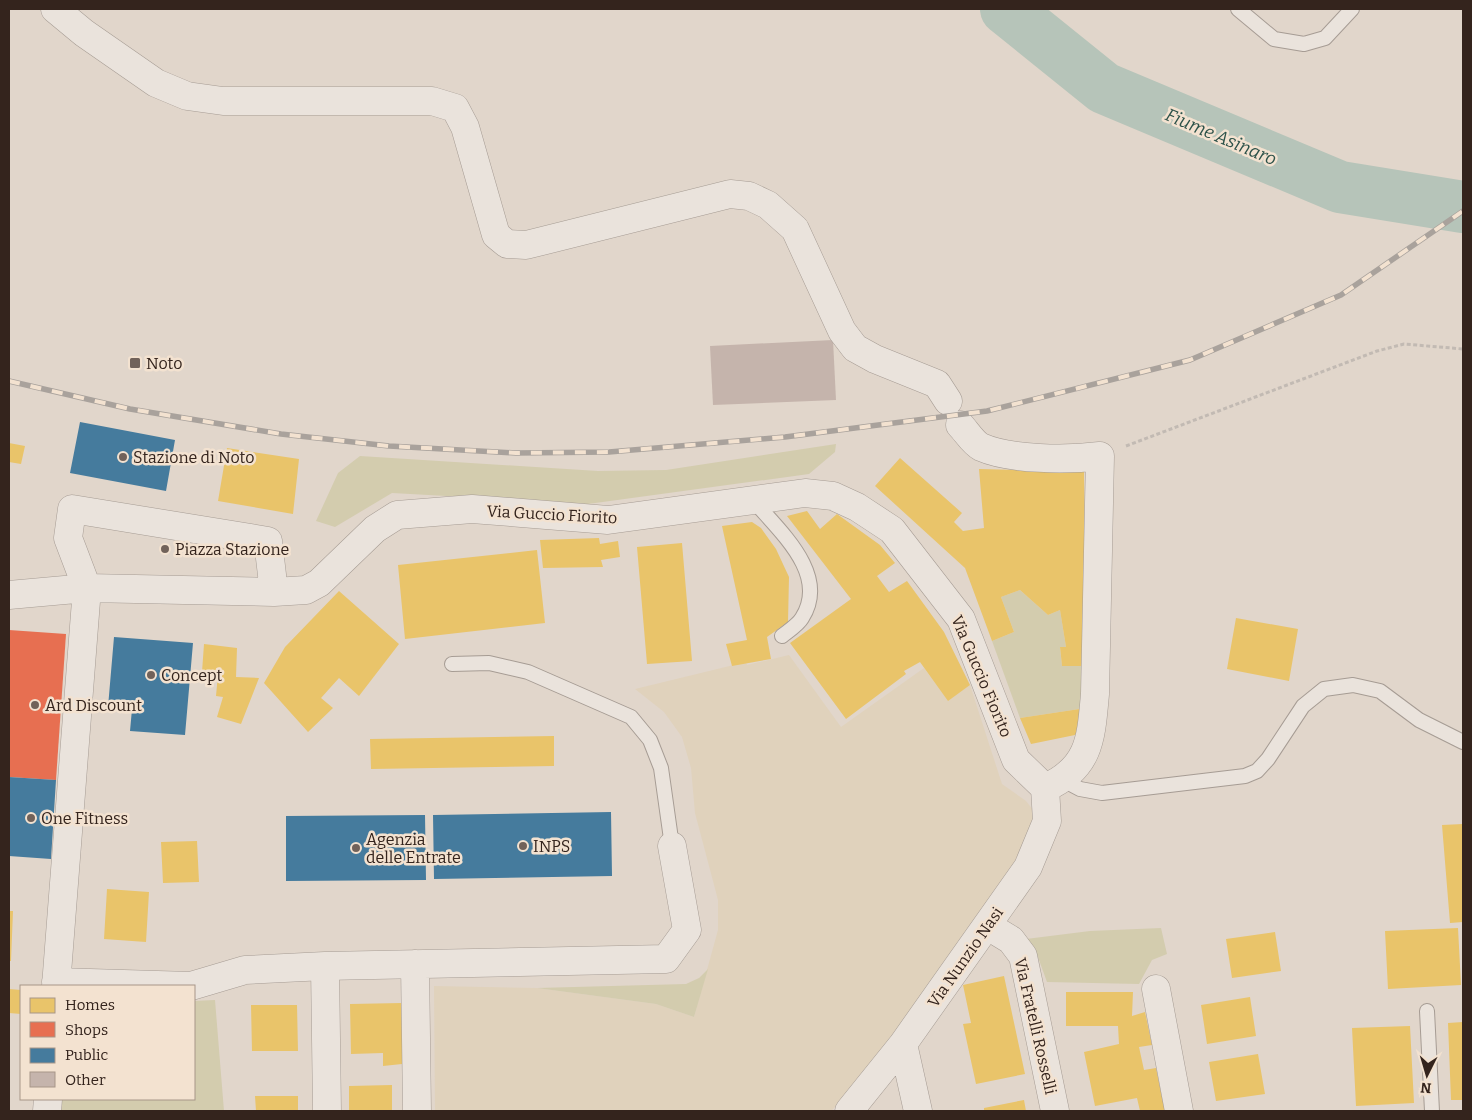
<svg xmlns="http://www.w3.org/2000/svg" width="1472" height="1120" font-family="Bitter,serif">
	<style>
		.farmland { fill: #e0d2bc }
		.green { fill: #d3ccae }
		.homes { fill: #e9c46a }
		.shops { fill: #e76f51 }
		.public { fill: #457b9d }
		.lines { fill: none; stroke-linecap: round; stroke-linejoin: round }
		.river { stroke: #b6c4b9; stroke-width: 52 }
		.building { fill: #c5b4ac }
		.service-casing { stroke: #a69c94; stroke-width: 16 }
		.minor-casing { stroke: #a69c94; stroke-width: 29 }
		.path { stroke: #c2bab3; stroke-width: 3; stroke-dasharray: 4 2.5; stroke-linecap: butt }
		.service { stroke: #eae3dc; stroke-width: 14 }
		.minor { stroke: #eae3dc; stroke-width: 28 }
		.rail-casing { stroke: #a9a29c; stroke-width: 5.5 }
		.rail { stroke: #f3e2d0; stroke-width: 4; stroke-dasharray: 11; stroke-linecap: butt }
		.poi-dot { fill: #71625a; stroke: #f3e2d0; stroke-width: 2 }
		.labels { text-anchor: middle; stroke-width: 5; stroke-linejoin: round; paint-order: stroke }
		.poi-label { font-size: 16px; fill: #34241d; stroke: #f3e2d0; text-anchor: start }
		.street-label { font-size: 16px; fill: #34241d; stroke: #f3e2d0 }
		.water-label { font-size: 18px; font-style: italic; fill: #2d5249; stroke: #f3e2d0 }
	</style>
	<rect width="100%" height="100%" fill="#e1d6cb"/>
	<path class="farmland" d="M789,655L841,727L924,668L948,700L970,685L1002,784L1026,801L1034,811L1032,828L1009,876L962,946L846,1096L831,1111H435L434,986L537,988L656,1004L694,1017L718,930V900L695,813L691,768L682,737L664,712L635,689L746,662L747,665Z"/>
	<path class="green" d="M836,444L835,452L809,474L588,504L392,493L335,527L316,521L338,473L360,456L598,471L666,470Z
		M1020,590L1048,615L1060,610L1066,647L1060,648L1062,666H1087L1086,708L1020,718L992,641L1014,632L1001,597Z
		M1161,928L1167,954L1152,960L1139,984L1047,982L1035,949L1026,939L1090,931Z
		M708,969L694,1017L656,1004L537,988L686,984L699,978Z
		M215,1000L224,1111H59L60,1099H194V1001Z"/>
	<path class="homes" d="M9,443L25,446L21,464L9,462Z
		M227,448L299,459L293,514L218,501Z
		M900,458L962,513L954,522L963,531L984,528L979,469L1084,472L1087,666H1062L1060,647H1066L1060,610L1048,615L1020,590L1001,597L1014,632L992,641L965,568L875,486Z
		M807,511L820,529L837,514L880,545L895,563L877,576L889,592L907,581L944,632L970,685L948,701L920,662L904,671L906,674L846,719L790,643L851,599L787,516Z
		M752,522L761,528L776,549L789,577L788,622L767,637L771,659L732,666L726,644L747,640L722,526Z
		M599,538L600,544L618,541L620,557L601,560L603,567L543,568L540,540Z
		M682,543L692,661L647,664L637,547Z
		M537,550L545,623L405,639L398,565Z
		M339,591L399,644L359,696L339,678L321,698L333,708L308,732L264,683L285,647Z
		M1236,618L1298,629L1289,681L1227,669Z
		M204,644L237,648L236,677L259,678L241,724L217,717L223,697L216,696L218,674L202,672Z
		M1086,708L1085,723L1075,735L1031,744L1020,718Z
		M554,736V766L371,769L370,739Z
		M1463,824V922L1450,923L1442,825Z
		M197,841L199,882L163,883L161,842Z
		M107,889L149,892L146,942L104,939Z
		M9,911H13L11,961H9Z
		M1458,928L1461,985L1388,989L1385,931Z
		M1275,932L1281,971L1232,978L1226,939Z
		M1004,976L1025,1074L976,1084L963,1024L971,1023L963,985Z
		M9,989L21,990V1014L9,1013Z
		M1066,992H1133L1132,1016L1145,1012L1152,1045L1139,1047L1144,1070L1156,1068L1165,1111H1140L1137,1098L1095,1106L1084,1052L1119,1044L1118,1026H1066Z
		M1250,997L1256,1036L1207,1044L1201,1005Z
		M402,1003V1064L383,1066V1053L351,1054L350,1004Z
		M251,1005H297L298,1051H252Z
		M1463,1022V1100H1451L1448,1023Z
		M1410,1026L1414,1103L1356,1106L1352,1028Z
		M1258,1054L1265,1094L1216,1101L1209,1062Z
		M392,1085V1111H349V1086Z
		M255,1096H298V1111H256Z
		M1024,1100L1026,1111H984V1108Z"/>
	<path class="shops" d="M9,630L66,634L56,780L9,777Z"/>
	<path class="public" d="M80,422L175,440L166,491L70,473Z
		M114,637L193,643L185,735L130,731L132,709L108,707Z
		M9,777L56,780L51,859L9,856Z
		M611,812L612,876L434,879L433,815Z
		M425,815L426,880L286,881V816Z"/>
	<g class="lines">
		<path class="river" d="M1006,9L1104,88L1340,187L1463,207"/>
	</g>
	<path class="building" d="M833,340L836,400L713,405L710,346Z"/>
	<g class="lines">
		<defs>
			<path id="service" d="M1238,9L1274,39L1304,44L1325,38L1352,9
				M753,500C779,531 830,574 802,618C798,625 788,631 782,636
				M452,664L489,663L528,672L631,717L650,740L661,768L672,846
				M1063,780L1080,789L1102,793L1245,776L1257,771L1268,759L1303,706L1324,689L1353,685L1380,691L1419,720L1463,742
				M1427,1011L1432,1111"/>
			<path id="minor" d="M55,9L84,33L156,83L187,96L223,101H432L455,108L465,127L496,235L507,244L526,245L730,194L749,196L768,205L795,229L842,331L855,348L875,359L937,384L948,401
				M9,595L87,588L274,592L306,590L319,583L375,529L397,515L472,509L608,520L805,493L833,496L857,507L892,530L961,619L1016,760L1045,788C1090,768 1091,739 1095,694L1100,456C1068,460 1010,460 981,447C973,443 966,431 960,425
				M988,926L1011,940L1023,956L1055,1111
				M415,964L417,1111
				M325,966L327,1111
				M56,982L191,986L245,970L325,966L666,959L687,930L672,846
				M56,986L87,588L68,538L72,509L268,541L274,592
				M1156,989L1179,1111
				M903,1044L918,1111
				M47,1111L48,1099
				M849,1111L903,1044L1028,867L1047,821L1045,788"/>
		</defs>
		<use href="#service" class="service-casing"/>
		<use href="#minor" class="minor-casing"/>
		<path class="path" d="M1126,446L1377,351L1404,344L1463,349"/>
		<use href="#service" class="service"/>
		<use href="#minor" class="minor"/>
		<defs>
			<path id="rail" d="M9,381L130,409L281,434L389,446L516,453L609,452L785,437L987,411L1190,360L1341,295L1463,211"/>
		</defs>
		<use href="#rail" class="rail-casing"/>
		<use href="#rail" class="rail"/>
	</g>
	<g class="poi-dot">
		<rect x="129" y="357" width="12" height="12" rx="2.5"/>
		<circle cx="123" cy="457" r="5"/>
		<circle cx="165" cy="549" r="5"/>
		<circle cx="151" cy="675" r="5"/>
		<circle cx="35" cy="705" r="5"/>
		<circle cx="31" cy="818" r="5"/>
		<circle cx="523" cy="846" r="5"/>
		<circle cx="356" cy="848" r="5"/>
	</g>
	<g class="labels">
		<g class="poi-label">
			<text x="146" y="369">Noto</text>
			<text x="133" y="463">Stazione di Noto</text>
			<text x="175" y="555">Piazza Stazione</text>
			<text x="161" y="681">Concept</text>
			<text x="45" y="711">Ard Discount</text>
			<text x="41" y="824">One Fitness</text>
			<text x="366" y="845">Agenzia<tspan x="366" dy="18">delle Entrate</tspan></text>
			<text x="533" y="852">INPS</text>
		</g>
		<g class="street-label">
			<text transform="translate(552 514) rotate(3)" y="6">Via Guccio Fiorito</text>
			<text transform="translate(982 676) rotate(67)" y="6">Via Guccio Fiorito</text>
			<text transform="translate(965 957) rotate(-55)" y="6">Via Nunzio Nasi</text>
			<text transform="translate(1036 1026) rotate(77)" y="6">Via Fratelli Rosselli</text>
		</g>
		<g class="water-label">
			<text transform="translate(1221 137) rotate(23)" y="6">Fiume Asinaro</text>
		</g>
	</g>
	<rect width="1472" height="1120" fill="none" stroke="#34241d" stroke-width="20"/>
	<rect x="20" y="985" width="175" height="115" fill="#f3e2d0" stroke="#a79688"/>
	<rect x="30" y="998" width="25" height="15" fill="#e9c46a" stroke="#a79688"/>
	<text x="65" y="1010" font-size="15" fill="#34241d">Homes</text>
	<rect x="30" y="1022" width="25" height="15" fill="#e76f51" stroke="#a79688"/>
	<text x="65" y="1035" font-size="15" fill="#34241d">Shops</text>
	<rect x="30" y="1048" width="25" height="15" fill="#457b9d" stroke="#a79688"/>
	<text x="65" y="1060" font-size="15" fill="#34241d">Public</text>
	<rect x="30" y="1072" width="25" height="15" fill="#c5b4ac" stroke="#a79688"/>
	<text x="65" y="1085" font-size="15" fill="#34241d">Other</text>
	<g transform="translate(1427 1075) rotate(185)" stroke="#f3e2d0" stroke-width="4" paint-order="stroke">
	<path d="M0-4L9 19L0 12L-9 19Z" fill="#34241d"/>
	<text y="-8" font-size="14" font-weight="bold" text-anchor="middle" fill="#34241d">N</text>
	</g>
</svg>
